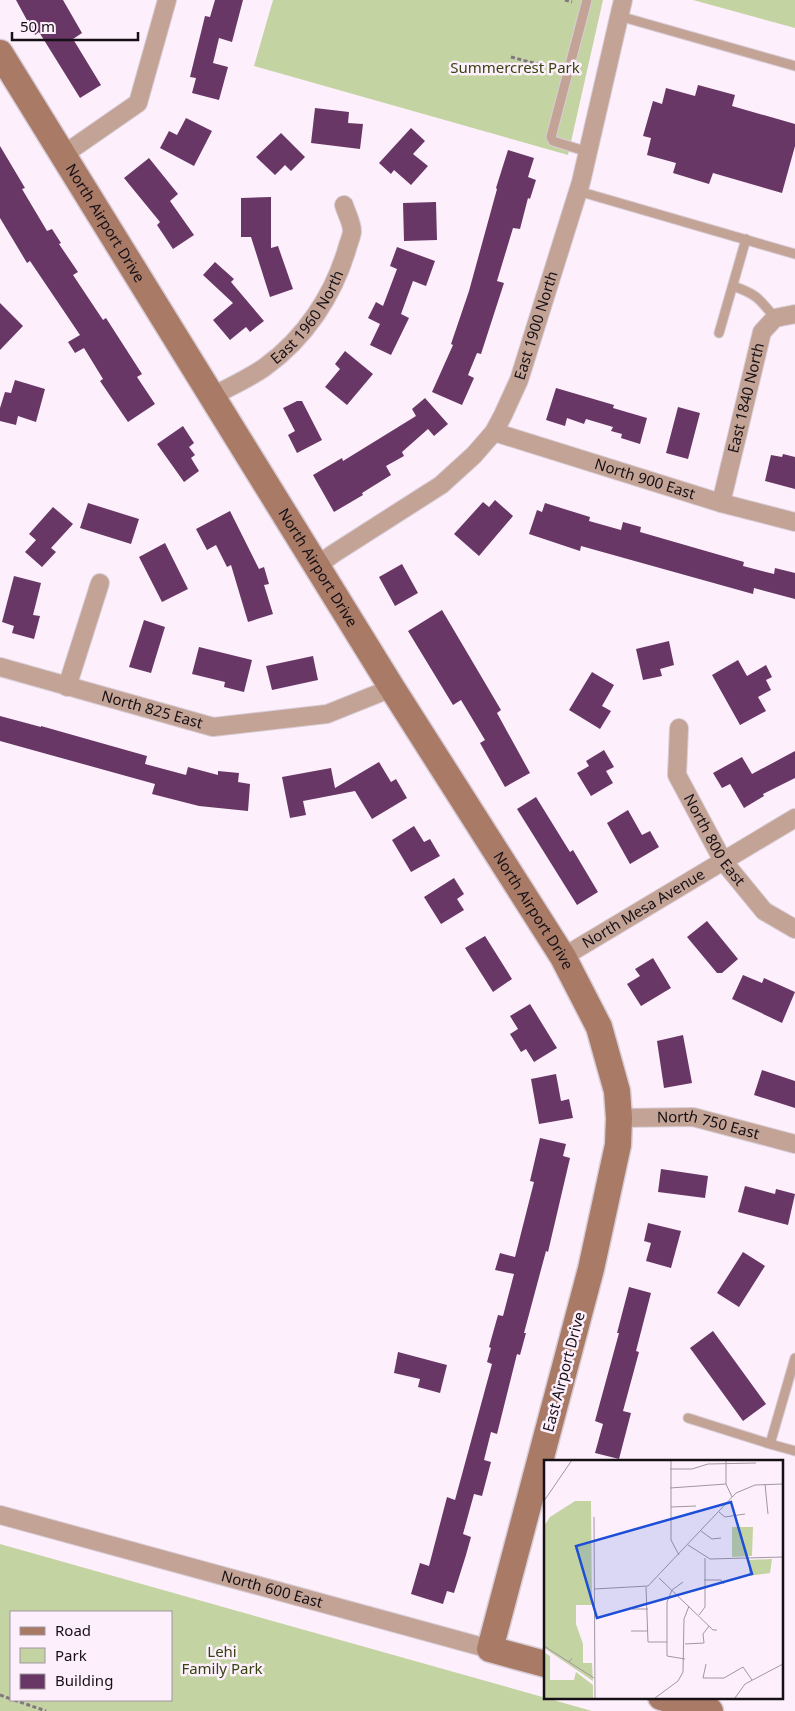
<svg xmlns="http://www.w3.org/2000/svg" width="795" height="1711" font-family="'Noto Sans',sans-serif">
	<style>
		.green { fill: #c4d3a2; fill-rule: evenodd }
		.building { fill: #683766 }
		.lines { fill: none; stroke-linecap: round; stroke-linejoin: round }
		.lane-casing { stroke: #d8ccd7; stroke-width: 11 }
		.street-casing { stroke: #d8ccd7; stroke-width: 20 }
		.secondary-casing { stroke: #d8ccd7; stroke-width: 29 }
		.path { stroke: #807780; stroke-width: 3; stroke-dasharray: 4 2.5; stroke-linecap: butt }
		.lane { stroke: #c3a395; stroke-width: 9 }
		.street { stroke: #c3a395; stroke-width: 18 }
		.secondary { stroke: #a97b67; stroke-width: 26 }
		.labels { text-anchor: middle; stroke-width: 5; stroke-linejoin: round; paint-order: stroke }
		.park-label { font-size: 15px; fill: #37430f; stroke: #fdf0fc }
		.street-label { font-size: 15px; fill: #161016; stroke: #fdf0fc }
		.inset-road { fill: none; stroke: #a196a0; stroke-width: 1 }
		.view { fill: #1d4ed8; fill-opacity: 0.15; stroke: #1d4ed8; stroke-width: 2.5 }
		.inset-edge { fill: none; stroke: #161016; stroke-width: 2.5 }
	</style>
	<rect width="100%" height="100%" fill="#fdf0fc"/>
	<path class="green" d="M273,0H603L568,155L254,66Z
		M693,0H795V28Z
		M0,1544L592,1711H0ZM171,1612V1700H11V1612Z"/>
	<path class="building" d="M16,0H63L82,33L73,39L101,85L80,98L39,32L35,35Z
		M215,0H243L232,42L219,38L213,63L228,67L219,100L192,93L196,78L190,77L205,16L210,17Z
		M698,85L735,95L732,106L795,124V146L782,193L713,173L709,184L673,173L676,163L647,155L651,138L643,136L653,101L662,104L666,88L695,96Z
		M315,108L349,112L348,123L363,124L360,149L311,143Z
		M186,118L212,131L194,166L160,148L169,131L177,135Z
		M411,128L425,141L413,154L428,166L411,185L394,170L391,174L379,163Z
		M281,133L305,157L291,171L285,165L275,175L256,157Z
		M0,146L25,188L22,189L47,231L52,229L61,243L59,244L78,272L73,275L103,320L106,318L142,374L137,377L155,404L128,422L100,381L103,379L84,348L75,353L68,342L80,335L30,261L27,263L0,218Z
		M508,150L534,158L528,177L536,180L530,199L528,198L520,229L513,228L497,281L504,283L481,354L477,353L468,375L474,378L462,405L432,392L453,345L451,344L469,291L497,189L496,188Z
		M149,158L178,194L170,201L194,235L173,249L157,225L160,222L124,178Z
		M271,197V248L278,246L293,289L270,297L251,237H241V198Z
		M436,202L437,240L404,241L403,203Z
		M397,247L435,261L426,286L413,281L401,314L409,318L391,355L370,345L380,324L368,318L376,302L383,306L397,269L390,266Z
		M215,262L234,279L231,282L264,321L250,332L246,327L230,340L213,320L233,303L203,275Z
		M0,303L23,326L0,350Z
		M345,351L373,374L347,405L325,387L340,369L335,364Z
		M15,380L45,389L36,422L18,416L16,425L0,421V408L5,392L11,393Z
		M556,388L614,405L613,408L647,418L640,444L621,438L622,434L611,431L613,427L586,419L584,424L567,418L565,426L546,420Z
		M425,398L448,424L434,436L428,429L402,452L404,456L386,466L391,475L362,493L363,495L334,512L313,475L342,458L343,461L416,416L412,409Z
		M297,401H302L322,440L297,453L288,435L295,431L283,408Z
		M678,407L700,413L688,459L666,453Z
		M183,426L194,443L189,447L195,455L191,458L199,471L184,482L157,444Z
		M783,454L795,457V489L765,481L771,455L782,457Z
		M495,500L513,516L479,556L454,534L483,502L489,507Z
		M88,503L139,519L131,544L80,528Z
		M545,503L590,517L589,521L621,530L623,522L641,527L640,532L744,562L743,566L774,574L775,568L795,573V599L754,588L753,594L581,546L580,551L529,534L537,510L542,512Z
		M53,507L73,524L51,548L56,552L42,567L25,552L36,540L29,534Z
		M230,511L259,569L264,567L269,584L264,585L273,614L248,622L231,565L227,567L216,545L207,550L196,529Z
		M165,543L188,589L162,602L139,557Z
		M402,564L418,593L395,606L379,577Z
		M14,576L41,583L33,615L40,616L34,639L12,633L14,626L2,622Z
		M442,610L501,710L497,713L530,773L505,787L480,743L485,740L461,700L453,705L408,631Z
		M144,620L165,627L151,673L129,667Z
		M669,641L674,665L660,669L662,676L643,680L636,649Z
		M199,647L252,660L244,692L224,687L225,682L192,674Z
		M313,656L318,680L272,690L266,666Z
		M738,660L747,676L766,665L772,677L766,680L771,690L758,697L766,711L740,725L712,675Z
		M592,672L614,685L602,706L611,711L600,729L569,710Z
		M0,716L41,727V726L147,756L145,764L186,775L188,767L218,775V771L239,773L238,782L250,784L248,811L199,806L152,794L155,784L0,741Z
		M604,750L614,767L606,771L613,783L591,796L577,773L589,766L586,761Z
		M795,751V778L763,794L764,796L744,808L730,784L722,788L713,773L742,757L752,774Z
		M379,762L391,782L396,779L407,798L372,819L355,791L303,801L306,815L290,818L282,777L331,768L335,788Z
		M536,797L570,852L573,850L598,892L577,905L517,809Z
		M628,810L642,835L650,831L659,847L630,864L607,823Z
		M414,826L424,842L430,839L440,856L411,872L392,840Z
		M454,878L464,894L457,899L464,910L441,924L424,897Z
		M707,921L738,959L722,973H717L687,937Z
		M485,936L512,979L493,992L465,948Z
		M653,958L671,988L641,1006L627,984L640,976L635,969Z
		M743,975L762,983L764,978L795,992L782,1023L732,999Z
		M530,1004L557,1048L534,1062L526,1049L521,1052L510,1034L518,1029L510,1016Z
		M683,1035L692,1083L664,1088L657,1041Z
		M762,1070L795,1081V1108L754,1095Z
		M556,1074L561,1101L569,1099L573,1118L539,1124L531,1079Z
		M540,1138L566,1144L563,1156L570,1158L548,1252L546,1251L524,1333H526L520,1355L517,1354L497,1434L491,1432L484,1460L491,1462L482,1496L474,1494L463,1534L471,1537L466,1555L454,1593L447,1591L443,1604L411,1594L420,1563L429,1566L447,1497L455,1500L492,1364L487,1362L491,1348L489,1347L498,1315L503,1316L514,1274L495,1270L500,1253L515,1257L534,1182L530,1181Z
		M661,1169L708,1176L705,1198L658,1192Z
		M745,1186L775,1194L776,1189L795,1194L788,1225L738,1212Z
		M648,1223L681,1231L671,1268L646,1261L651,1243L644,1241Z
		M743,1252L765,1266L739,1307L717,1293Z
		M629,1287L651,1293L636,1351L639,1352L623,1411L631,1413L619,1459L595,1453L603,1424L595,1421L619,1333H617Z
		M713,1331L766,1404L743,1421L690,1348Z
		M398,1352L447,1365L440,1393L418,1387L420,1379L394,1373Z"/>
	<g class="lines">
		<defs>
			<path id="lane" d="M587,0L551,137L553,141L588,152
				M619,16L795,66
				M578,191L795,254
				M733,286C756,294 759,298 775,318
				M719,333L746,239
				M688,1418L770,1444L795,1358
				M770,1444L795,1451"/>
			<g id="street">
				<path d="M63,155L138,103L167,0"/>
				<path id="s1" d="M211,397C229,387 248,379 265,367C305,338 333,296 347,249C348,244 352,236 352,231C352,223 346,212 344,205"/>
				<path id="s2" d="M494,432L721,503L795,522"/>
				<path id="s3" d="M721,503L762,332L775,318L795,314"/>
				<path id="s4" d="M317,566L333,554L441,485L474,455L494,432L503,415L519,380L581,182L623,0"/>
				<path id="s5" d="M0,667L213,727L327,714L392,688"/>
				<path d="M67,687L100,583"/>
				<path id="s6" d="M679,728L677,775L723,861L764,911L795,929"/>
				<path id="s7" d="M563,957L795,818"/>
				<path id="s8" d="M619,1118L693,1117L795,1144"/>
				<path id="s9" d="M0,1515L490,1649"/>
			</g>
			<g id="secondary">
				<path id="s10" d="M0,53L392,688L563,957L599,1027L617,1091L619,1118L618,1145L591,1269L490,1649L545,1664"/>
				<path d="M661,1697L710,1711"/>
			</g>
		</defs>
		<use href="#lane" class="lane-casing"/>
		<use href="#street" class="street-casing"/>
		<use href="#secondary" class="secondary-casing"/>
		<path class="path" d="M565,0L572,2
			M511,57L556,69
			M0,1695L11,1699
			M14,1700L46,1711"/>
		<use href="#lane" class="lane"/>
		<use href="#street" class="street"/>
		<use href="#secondary" class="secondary"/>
	</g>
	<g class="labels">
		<g class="park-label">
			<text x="515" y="73">Summercrest Park</text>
			<text x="222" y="1657">Lehi<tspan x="222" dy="17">Family Park</tspan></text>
		</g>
		<g class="street-label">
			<text dy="5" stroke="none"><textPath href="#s10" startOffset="200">North Airport Drive</textPath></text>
			<text dy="5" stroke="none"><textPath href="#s1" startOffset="128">East 1960 North</textPath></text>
			<text dy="5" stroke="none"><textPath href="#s4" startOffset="338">East 1900 North</textPath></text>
			<text dy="5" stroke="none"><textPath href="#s3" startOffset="108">East 1840 North</textPath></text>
			<text dy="5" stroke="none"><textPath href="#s2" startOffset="158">North 900 East</textPath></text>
			<text dy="5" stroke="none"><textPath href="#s10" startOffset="605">North Airport Drive</textPath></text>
			<text dy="5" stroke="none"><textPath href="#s5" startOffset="158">North 825 East</textPath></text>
			<text dy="5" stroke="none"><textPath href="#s6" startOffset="122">North 800 East</textPath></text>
			<text dy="5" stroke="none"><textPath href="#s7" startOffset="94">North Mesa Avenue</textPath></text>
			<text dy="5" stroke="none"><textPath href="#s10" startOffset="1010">North Airport Drive</textPath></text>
			<text dy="5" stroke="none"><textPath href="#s8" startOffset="90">North 750 East</textPath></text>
			<text transform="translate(564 1372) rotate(-75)" y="5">East Airport Drive</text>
			<text dy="5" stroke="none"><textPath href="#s9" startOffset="282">North 600 East</textPath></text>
		</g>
	</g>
	<g transform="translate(544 1460)">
		<rect width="239" height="239" fill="#fdf0fc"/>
		<path d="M31,41H47L48,145H32V164L39,184V203H48L49,221L0,188V66L6,57ZM188,67H209L208,96L188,97ZM228,99L226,113L205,116V100ZM0,192L6,196V220H30L32,212L49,225V238H0Z" fill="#c4d3a2"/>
		<path class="inset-road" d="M127,0V80L135,95M182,0V24L188,37M126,9H148L164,4L212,3M221,24L224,54M126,28L182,24M0,41L28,0M127,47L152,46M175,52L181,57L201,54M50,57L51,238M157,71L168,79L177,78M144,85L166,99L239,97M115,118L169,170H173M160,120H177L180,124M139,122L128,130L123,142V196L141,199M102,127L104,182H123M50,129L104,126L192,33L211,25L239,24M88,149H104M155,155L161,147V98M87,171H104M141,184L160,183L159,174L165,166M0,186L25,202M28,198L25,202L50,218M162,204L159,218H180L199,207L208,220M111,238L134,221L139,212L140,159L145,146M191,238L201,224L239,204"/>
		<path class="view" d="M187,42L208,114L53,158L32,86Z"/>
		<rect width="239" height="239" class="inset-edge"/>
	</g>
	<rect x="10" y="1611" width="162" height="90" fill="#fdf0fc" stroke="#a196a0"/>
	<rect x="20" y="1627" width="25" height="8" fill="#a97b67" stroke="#a196a0"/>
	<text x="55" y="1636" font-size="15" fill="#161016">Road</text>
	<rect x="20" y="1648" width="25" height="15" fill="#c4d3a2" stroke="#a196a0"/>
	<text x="55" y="1661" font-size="15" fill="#161016">Park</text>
	<rect x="20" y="1674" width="25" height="15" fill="#683766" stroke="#a196a0"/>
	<text x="55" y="1686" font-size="15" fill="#161016">Building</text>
	<path d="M12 32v8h126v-8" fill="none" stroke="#161016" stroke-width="2.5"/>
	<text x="20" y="32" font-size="15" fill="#161016" stroke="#fdf0fc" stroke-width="4" paint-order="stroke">50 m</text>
</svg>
